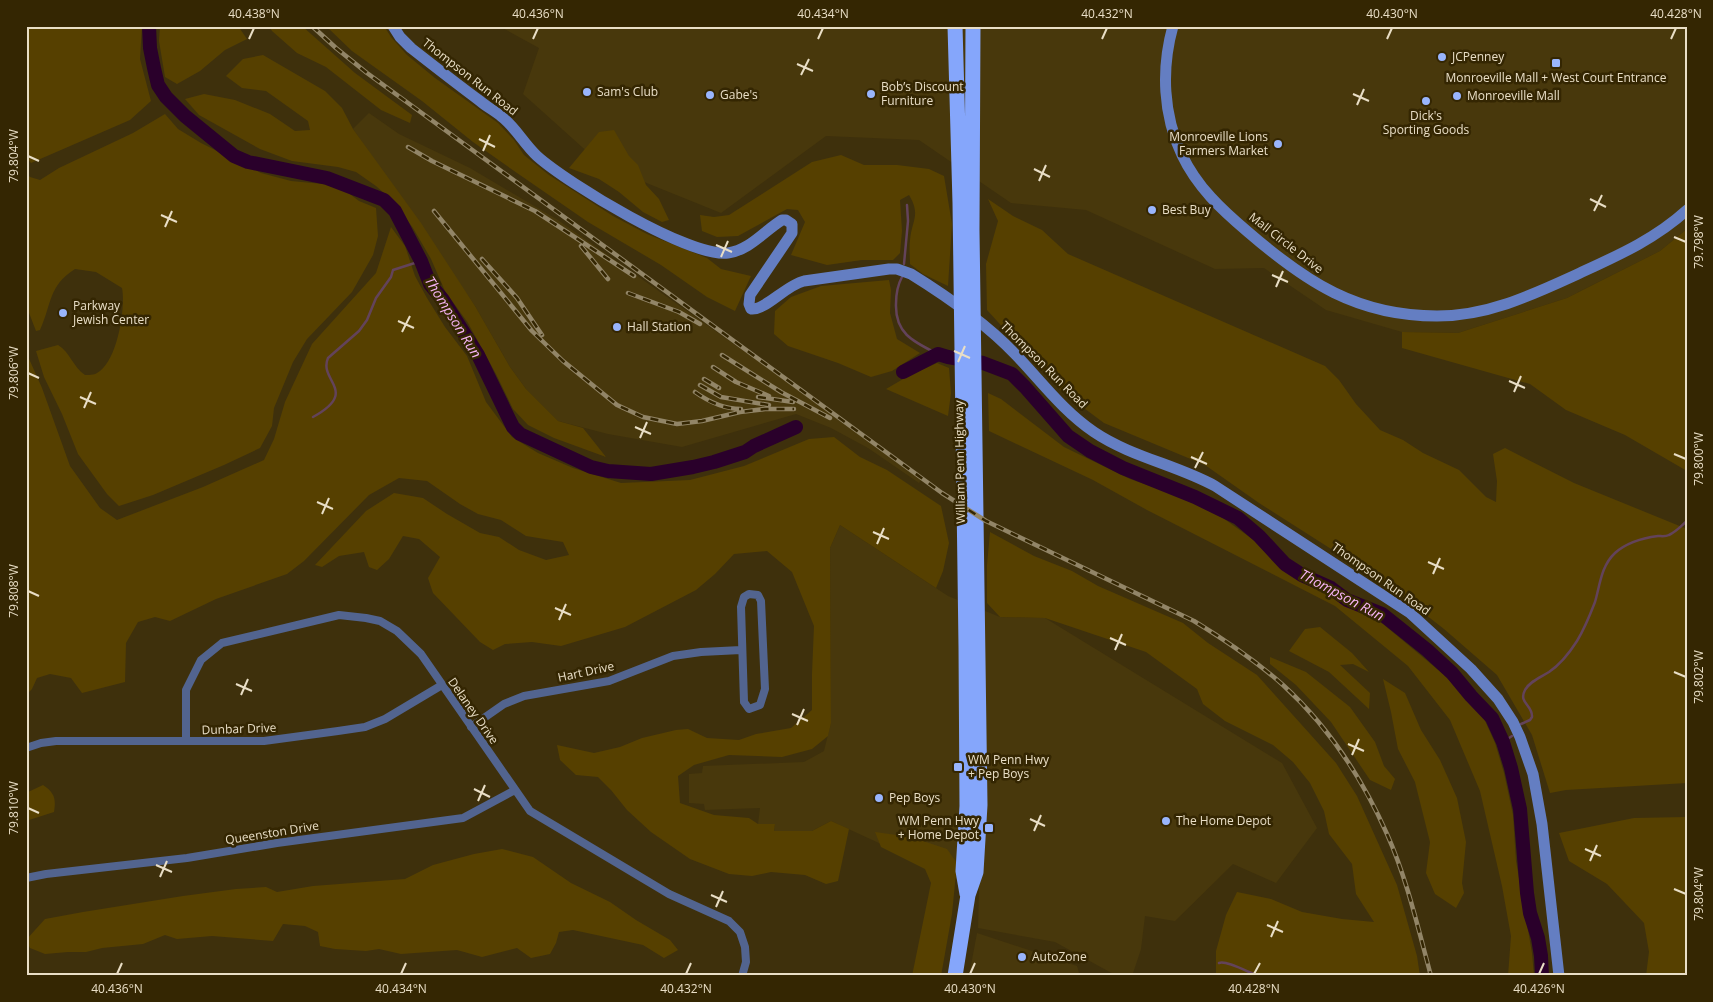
<svg xmlns="http://www.w3.org/2000/svg" width="1713" height="1002" font-family="'Open Sans',sans-serif">
	<style>
		.built { fill: #48380c }
		.green { fill: #564000 }
		.lines { fill: none; stroke-linecap: round; stroke-linejoin: round }
		.stream { stroke: #63435a; stroke-width: 2.5 }
		.river { stroke: #2a002b; stroke-width: 14 }
		.street { stroke: #52648f; stroke-width: 8 }
		.secondary { stroke: #647ec2; stroke-width: 11 }
		.highway { stroke: #85a6fb; stroke-width: 15 }
		.rail-casing { stroke: #928567; stroke-width: 4.5 }
		.rail { stroke: #342602; stroke-width: 2.5; stroke-dasharray: 8; stroke-linecap: butt }
		.ticks { fill: none; stroke: #e9dec6; stroke-width: 2 }
		.poi-dot { fill: #99b5fd; stroke: #342602; stroke-width: 2 }
		.labels { text-anchor: middle; stroke-width: 5; stroke-linejoin: round; paint-order: stroke }
		.poi-label { font-size: 12px; fill: #e9dec6; stroke: #342602; text-anchor: start }
		.street-label { font-size: 12px; fill: #e9dec6; stroke: #342602 }
		.water-label { font-size: 14px; font-style: italic; fill: #f7b4f6; stroke: #342602 }
		.neatline { fill: none; stroke: #e9dec6; stroke-width: 2 }
		.ticks-label { font-size: 12px; text-anchor: middle; fill: #e9dec6 }
	</style>
	<rect width="100%" height="100%" fill="#3e300c"/>
	<path class="built" d="M499,26H1687V229L1660,251L1567,298L1458,333L1402,332L1326,310L1264,268L1215,269L1086,210L1011,203L919,140L826,136L721,213L602,165L523,94L539,48Z
		M369,113L399,134L470,168L558,220L765,366L921,480L919,483L868,448L831,428L796,414L682,447L608,434L558,421L526,389L510,367L475,306L353,129Z
		M840,525L948,596L1000,617L1045,618L1282,763L1317,828L1276,883L1233,864L1175,921L1145,916L1141,949L1132,976H1117L1055,942L978,928L979,889L831,821L812,831H774L775,824H758L760,808L705,810L704,804L689,803V774L702,773L703,766L804,762L824,751L831,723L830,548Z
		M977,933L1077,966L1080,976H969Z"/>
	<path class="green" d="M26,26H142L140,59L151,101L130,120L31,163L26,157Z
		M160,26H238L247,39L225,50L200,71L177,84L165,77L159,41Z
		M269,26H302L355,73L412,115L410,123L381,110L326,67L297,53L272,31Z
		M329,26H384L391,37L407,55L435,78L498,123L514,140L524,155L549,175L613,216L647,234L707,258L721,269L751,276L735,311L707,297L661,265L588,222L517,173L473,142L422,101L352,51L327,27Z
		M263,55L325,91L342,108L353,129L421,223L475,306L510,367L526,389L558,421L583,428L606,457L554,438L528,425L513,409L496,374L468,323L445,291L431,259L413,228L394,202L376,186L356,172L338,167L292,161L260,149L199,115L185,99L204,94L235,100L270,114L295,131L310,130L308,121L266,91L242,88L226,76L243,59Z
		M165,114L178,129L201,143L261,173L291,181L323,184L346,191L359,201L376,208L378,236L373,255L352,292L307,339L293,362L274,408L272,426L260,448L224,465L153,495L119,506L107,494L78,454L62,414L44,377L36,351L58,345C70,352 73,367 85,375C88,375 94,375 97,373C117,363 126,308 122,288L96,272L75,269C48,286 52,304 40,330L36,331L26,305V173L30,177L40,180L59,168L133,133Z
		M614,130L629,156L638,165L646,185L659,199L669,220L662,222L643,212L619,192L599,179L569,168L599,132Z
		M841,155L864,165H897L929,169L944,176L952,224L948,286L923,274L910,264C910,257 909,248 910,240C912,220 921,215 909,195L900,200L902,231L900,253L893,260H862L827,265L791,255L805,222L798,210L787,209L738,236L717,237L702,231L700,215L714,217L729,215L812,162Z
		M988,199L1013,216L1042,230L1068,254L1325,366L1339,380L1356,404L1380,430L1403,440L1423,453L1459,470L1486,497L1496,502L1497,481L1493,454L1505,448L1574,483L1687,529V783L1566,790L1550,793L1532,735L1497,675L1444,629L1386,584L1259,503L1205,465L1104,423L1061,391L987,310L986,264L998,221Z
		M391,227L405,246L415,276L427,298L445,327L467,356L486,402L512,437L538,453L573,468L621,483L690,480L744,466L809,439L834,437L860,457L887,470L941,506L949,543L943,571L936,588L840,525L830,548L831,723L828,736L812,749L782,757L729,755L694,765L678,776L680,803L714,815L749,818L758,824H775L774,831H812L831,821L849,829L838,881L826,884L805,875L771,872L752,876L729,874L690,859L651,832L627,810L611,790L598,777L576,775L560,760L557,745L594,753L620,747L642,738L676,730L688,729L707,738L739,740L756,734L791,728L812,710V674L814,626L792,572L767,551L734,554L715,574L696,590L625,627L561,646L532,642L505,644L493,650L480,642L433,593L428,578L440,557L419,539L403,536L389,559L377,570L369,567L364,552L339,556L322,567L315,565L366,511L394,493L423,498L447,514L480,533L499,537L519,550L546,560L569,555L563,542L526,536L501,520L478,514L460,504L427,481L399,478L369,495L304,561L287,574L216,599L170,621L155,617L138,622L126,643L125,682L82,693L71,678L50,674L37,678L32,689L26,695V420L29,403L26,402V352L42,388L70,466L100,508L117,520L203,487L264,460L274,439L285,402L312,344L376,273Z
		M1687,229V471L1625,435L1566,410L1530,384L1402,348V332L1458,333L1567,298L1660,251Z
		M889,280L891,290L890,313L897,339L920,353L892,371L871,377L838,363L788,346L774,334L775,311L791,297L821,286Z
		M937,363L949,368L951,393L948,416L886,389L910,375Z
		M988,393L1001,399L1064,447L1130,479L1176,495L1223,518L1255,541L1279,567L1383,624L1443,674L1481,712L1495,743L1504,773L1513,815L1516,861L1532,953L1534,976H1508L1511,936L1502,886L1480,791L1450,720L1408,666L1335,606L1147,510L1093,480L989,431Z
		M990,532L1034,556L1072,571L1098,586L1183,623L1208,643L1257,675L1336,763L1357,796L1397,885L1417,956L1420,976H1216V951L1226,915L1237,892L1271,899L1302,912L1342,919L1374,922L1356,894L1352,864L1329,834L1324,811L1310,783L1293,762L1273,745L1225,721L1203,704L1197,689L1146,652L1045,618L1000,617L987,603V565Z
		M1320,627L1352,653L1369,672L1353,664L1340,665L1370,693L1369,709L1329,672L1289,651L1305,629Z
		M1270,657L1306,672L1350,707L1375,742L1384,766L1395,779L1391,790L1370,780L1331,722L1296,685L1270,664Z
		M1383,679L1405,693L1421,730L1440,760L1457,798L1466,842L1462,883L1464,893L1456,908L1435,894L1426,873L1430,842L1415,782L1398,749L1391,712Z
		M43,785C55,793 56,799 54,812L26,821V793Z
		M1687,817V976H1646L1649,952L1644,923L1607,884L1569,861L1559,833L1634,818Z
		M875,832L911,837L947,849L957,863L952,914L941,976H912L931,883L925,869L881,847Z
		M502,849L533,857L571,883L610,902L636,920L670,940L678,950L664,958L643,945L573,930L559,932L556,943L550,954L531,958L517,948L482,957L457,950L401,954L379,949L366,951L335,949L320,946L318,932L305,926L283,924L273,941L212,936L177,939L165,935L143,944L102,948L86,952H68L45,954L30,948L26,940L45,919L83,912L183,896L236,889L266,887L277,892L313,886L405,879L433,865L474,854Z"/>
	<g class="lines">
		<path class="stream" d="M904,264L908,221L907,205
			M902,277C897,286 896,294 896,304C895,334 914,342 938,354
			M313,417C360,391 318,381 328,358L359,331L367,320L376,298L391,277L393,270L421,261
			M1521,724L1530,720L1532,717C1533,705 1518,703 1525,690C1530,681 1541,677 1549,672C1561,664 1570,652 1577,641C1585,628 1590,615 1595,602C1600,585 1601,566 1615,553C1626,543 1643,538 1658,536C1661,536 1665,537 1669,535C1676,532 1681,526 1687,521
			M1503,742L1512,736
			M1219,963C1227,960 1249,973 1259,976"/>
		<path class="river" d="M149,26L150,48L154,68L158,85L166,97L185,116L234,156L248,162L327,178L384,200L395,211L421,261L430,284L443,300L478,355L509,419L513,427L520,434L591,467L608,471L651,474L693,467L714,462L745,452L754,446L796,427
			M903,372L938,354L948,357L983,363L1012,374L1025,387L1068,436L1090,451L1123,468L1195,497L1238,518L1259,536L1285,564L1302,575L1331,588L1347,600L1382,614L1427,650L1452,673L1471,696L1492,718L1503,742L1511,768L1520,809L1527,893L1530,913L1538,938L1541,956L1542,976"/>
		<path class="street" d="M749,594L758,595L761,601L765,689L760,705L749,709L744,702L741,607L744,597Z
			M471,727L504,704L524,696L609,681L673,656L701,652L741,650
			M186,741V690L201,660L222,643L339,615L366,618L380,621L397,631L421,654L530,811L669,894L729,921L740,932L745,947L746,962L742,976
			M26,748L41,743L56,741H264L338,731L365,727L385,719L442,685
			M26,878L46,874L187,858L277,843L463,818L515,790"/>
		<path class="secondary" d="M393,26L400,37L411,48C434,66 457,84 480,101C487,107 495,111 502,117C516,128 524,144 537,156C567,183 690,258 728,253C750,250 764,231 782,220H786L792,224V233L750,295L749,304L751,309C765,311 786,285 804,281L889,269H897L911,274C948,297 986,323 1016,355C1041,381 1063,411 1094,432C1131,457 1177,465 1215,486L1410,613L1471,669L1498,699L1513,722L1520,737L1533,774L1542,824L1559,976
			M1173,26C1161,69 1163,115 1182,155C1197,187 1222,210 1248,232C1306,282 1357,316 1437,316C1489,316 1534,294 1580,273C1619,255 1655,239 1687,210"/>
		<path class="highway" d="M955,26L960,203L966,647L967,806L963,871L967,894
			M955,976L968,895L976,872L980,805L972,230L973,26"/>
		<defs>
			<path id="rail" d="M312,26L336,48L367,73L942,493L986,521L1194,621C1225,640 1256,661 1283,685C1328,726 1363,780 1387,834C1407,879 1418,928 1431,976
				M408,147L432,161L535,211L634,276
				M434,211L532,331L563,361L617,405L643,417L677,424L702,421L740,412L765,409H794
				M581,246L608,279
				M482,259L517,298L542,335
				M628,293L679,312L700,324
				M722,355L781,392L830,418
				M713,367L736,382L769,396
				M704,379L719,388
				M700,385L721,397L769,405
				M695,392C709,402 723,409 741,409
				M758,397L793,402"/>
		</defs>
		<use href="#rail" class="rail-casing"/>
		<use href="#rail" class="rail"/>
	</g>
	<path class="ticks" d="M249,39L254,28M533,39L538,28M818,39L823,28M1102,39L1107,28M1387,39L1392,28M1671,39L1676,28M797,64L813,71M801,75L809,59M1353,94L1369,101M1357,105L1364,89M479,139L495,147M483,151L490,135M28,156L39,161M1034,169L1050,177M1039,181L1046,165M1590,199L1606,207M1594,211L1602,195M161,215L177,222M165,227L172,211M1674,237L1686,242M716,245L732,252M721,257L728,241M1272,275L1288,282M1276,287L1283,271M398,321L414,328M402,332L410,316M954,351L970,358M958,362L965,346M28,373L39,378M1509,381L1525,388M1514,392L1521,376M80,397L96,404M84,408L91,392M635,427L651,434M640,438L647,422M1674,454L1686,459M1191,457L1207,464M1195,468L1203,452M317,502L333,509M322,514L329,498M873,532L889,539M877,544L884,528M1428,562L1444,569M1433,574L1440,558M28,591L39,596M555,608L571,615M559,620L566,604M1110,638L1126,645M1115,650L1122,634M1674,672L1686,677M236,684L252,691M241,695L248,679M792,714L808,721M797,725L804,709M1348,744L1364,751M1352,755L1359,739M474,789L490,797M478,801L485,785M28,808L39,813M1030,819L1045,826M1034,831L1041,815M1585,849L1601,856M1590,861L1597,845M156,865L172,872M160,877L167,861M1674,889L1686,894M711,895L727,902M716,907L723,891M1267,925L1283,932M1271,937L1278,921M117,974L122,963M401,974L406,963M686,974L691,963M970,974L975,963M1254,974L1260,963M1539,974L1544,963"/>
	<g class="poi-dot">
		<circle cx="1442" cy="57" r="5"/>
		<rect x="1551" y="58" width="10" height="10" rx="2.5"/>
		<circle cx="587" cy="92" r="5"/>
		<circle cx="871" cy="94" r="5"/>
		<circle cx="710" cy="95" r="5"/>
		<circle cx="1457" cy="96" r="5"/>
		<circle cx="1426" cy="101" r="5"/>
		<circle cx="1278" cy="144" r="5"/>
		<circle cx="1152" cy="210" r="5"/>
		<circle cx="63" cy="313" r="5"/>
		<circle cx="617" cy="327" r="5"/>
		<rect x="953" y="762" width="10" height="10" rx="2.5"/>
		<circle cx="879" cy="798" r="5"/>
		<circle cx="1166" cy="821" r="5"/>
		<rect x="984" y="823" width="10" height="10" rx="2.5"/>
		<circle cx="1022" cy="957" r="5"/>
	</g>
	<g class="labels">
		<g class="poi-label">
			<text x="1452" y="61">JCPenney</text>
			<text x="1556" y="82" text-anchor="middle">Monroeville Mall + West Court Entrance</text>
			<text x="881" y="91">Bob’s Discount<tspan x="881" dy="14">Furniture</tspan></text>
			<text x="597" y="96">Sam's Club</text>
			<text x="720" y="99">Gabe's</text>
			<text x="1467" y="100">Monroeville Mall</text>
			<text x="1426" y="120" text-anchor="middle">Dick's<tspan x="1426" dy="14">Sporting Goods</tspan></text>
			<text x="1268" y="141" text-anchor="end">Monroeville Lions<tspan x="1268" dy="14">Farmers Market</tspan></text>
			<text x="1162" y="214">Best Buy</text>
			<text x="73" y="310">Parkway<tspan x="73" dy="14">Jewish Center</tspan></text>
			<text x="627" y="331">Hall Station</text>
			<text x="968" y="764">WM Penn Hwy<tspan x="968" dy="14">+ Pep Boys</tspan></text>
			<text x="889" y="802">Pep Boys</text>
			<text x="979" y="825" text-anchor="end">WM Penn Hwy<tspan x="979" dy="14">+ Home Depot</tspan></text>
			<text x="1176" y="825">The Home Depot</text>
			<text x="1032" y="961">AutoZone</text>
		</g>
		<g class="street-label">
			<text transform="translate(470 77) rotate(38)" y="4">Thompson Run Road</text>
			<text transform="translate(1286 243) rotate(38)" y="4">Mall Circle Drive</text>
			<text transform="translate(1044 365) rotate(45)" y="4">Thompson Run Road</text>
			<text transform="translate(960 462) rotate(-91)" y="4">William Penn Highway</text>
			<text transform="translate(1381 579) rotate(35)" y="4">Thompson Run Road</text>
			<text transform="translate(586 672) rotate(-12)" y="4">Hart Drive</text>
			<text transform="translate(473 711) rotate(55)" y="4">Delaney Drive</text>
			<text transform="translate(239 729) rotate(-2)" y="4">Dunbar Drive</text>
			<text transform="translate(272 833) rotate(-9)" y="4">Queenston Drive</text>
		</g>
		<g class="water-label">
			<text transform="translate(453 317) rotate(58)" y="5">Thompson Run</text>
			<text transform="translate(1342 595) rotate(28)" y="5">Thompson Run</text>
		</g>
	</g>
	<rect width="1713" height="1002" fill="none" stroke="#342602" stroke-width="55"/>
	<rect x="28" y="28" width="1658" height="946" class="neatline"/>
	<g class="ticks-label">
		<text x="254" y="18">40.438°N</text>
		<text x="538" y="18">40.436°N</text>
		<text x="823" y="18">40.434°N</text>
		<text x="1107" y="18">40.432°N</text>
		<text x="1392" y="18">40.430°N</text>
		<text x="1676" y="18">40.428°N</text>
		<text transform="translate(14 156) rotate(-90)" y="4">79.804°W</text>
		<text transform="translate(1699 242) rotate(-90)" y="4">79.798°W</text>
		<text transform="translate(14 373) rotate(-90)" y="4">79.806°W</text>
		<text transform="translate(1699 459) rotate(-90)" y="4">79.800°W</text>
		<text transform="translate(14 591) rotate(-90)" y="4">79.808°W</text>
		<text transform="translate(1699 677) rotate(-90)" y="4">79.802°W</text>
		<text transform="translate(14 808) rotate(-90)" y="4">79.810°W</text>
		<text transform="translate(1699 894) rotate(-90)" y="4">79.804°W</text>
		<text x="117" y="993">40.436°N</text>
		<text x="401" y="993">40.434°N</text>
		<text x="686" y="993">40.432°N</text>
		<text x="970" y="993">40.430°N</text>
		<text x="1254" y="993">40.428°N</text>
		<text x="1539" y="993">40.426°N</text>
	</g>
</svg>
